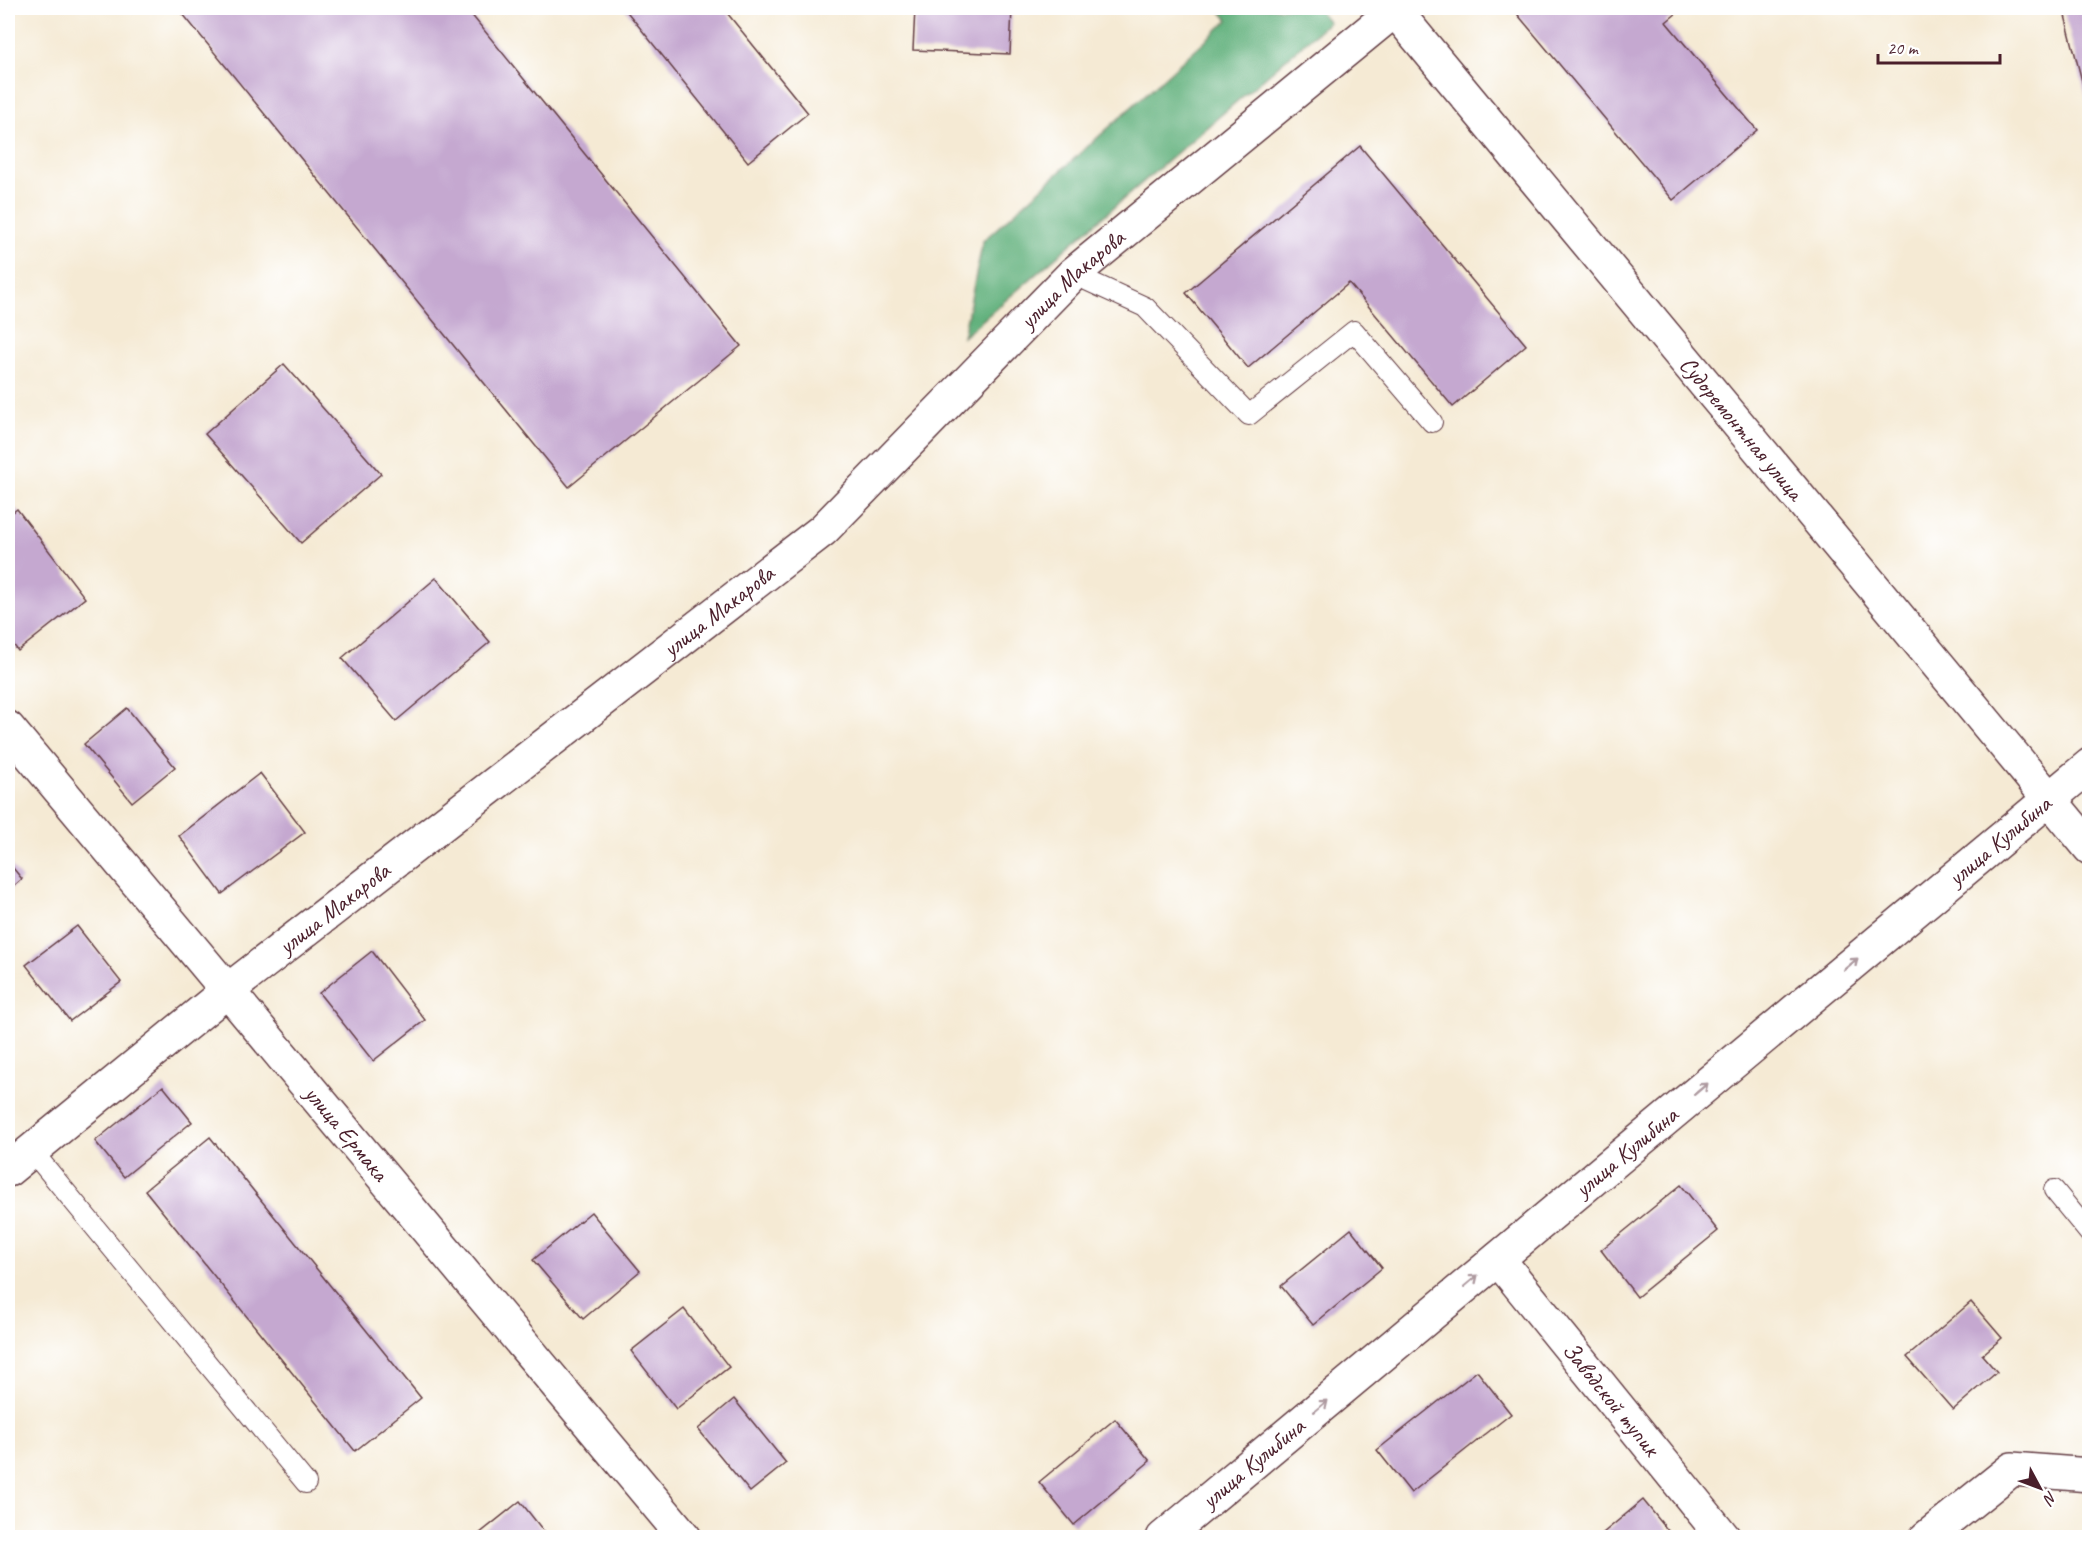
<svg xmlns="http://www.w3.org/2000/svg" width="2097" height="1545" font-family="Caveat,sans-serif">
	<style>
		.forest { fill: #60b07b; stroke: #556853; stroke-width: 1.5 }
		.building { fill: #c5a8d0 }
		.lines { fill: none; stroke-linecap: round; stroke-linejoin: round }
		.service-casing { stroke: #643d44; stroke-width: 22 }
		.minor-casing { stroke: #643d44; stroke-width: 36 }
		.service { stroke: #fff; stroke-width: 20 }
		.minor { stroke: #fff; stroke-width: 33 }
		.oneway { stroke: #ae9aa0 }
		.labels { text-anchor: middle; stroke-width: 5; stroke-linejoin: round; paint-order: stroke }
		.street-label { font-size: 24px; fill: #4a1f2b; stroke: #fff }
	</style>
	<rect width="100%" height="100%" fill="#fff"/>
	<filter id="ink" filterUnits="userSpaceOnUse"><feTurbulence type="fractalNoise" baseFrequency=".0167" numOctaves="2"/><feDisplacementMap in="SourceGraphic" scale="12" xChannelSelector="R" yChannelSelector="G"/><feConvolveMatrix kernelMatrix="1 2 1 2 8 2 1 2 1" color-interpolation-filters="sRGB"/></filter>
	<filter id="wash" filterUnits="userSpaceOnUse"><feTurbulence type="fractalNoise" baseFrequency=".008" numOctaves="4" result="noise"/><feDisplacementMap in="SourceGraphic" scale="24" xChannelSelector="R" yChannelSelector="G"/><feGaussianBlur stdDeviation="1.35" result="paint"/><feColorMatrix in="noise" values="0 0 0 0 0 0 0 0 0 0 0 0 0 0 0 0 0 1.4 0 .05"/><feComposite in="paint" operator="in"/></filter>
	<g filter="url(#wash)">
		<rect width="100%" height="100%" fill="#f5ead4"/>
		<path class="forest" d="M1218,8H1316L1329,22L963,337L983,241L1228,20Z"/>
		<g id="blocks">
			<path class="building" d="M178,8H466L741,346L569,487Z
				M624,8H723L808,113L748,162Z
				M915,8H1012L1010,54L913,50Z
				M1526,8H1683L1666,22L1757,130L1673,200L1518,15Z
				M2063,8H2090V108H2089Z
				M1360,146L1526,345L1453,407L1349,283L1248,368L1186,293Z
				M284,364L381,474L301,543L205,434Z
				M17,509L85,598L18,651L8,637V516Z
				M436,578L490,642L396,721L342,658Z
				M127,708L175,767L132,802L84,744Z
				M260,773L305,832L222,894L179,836Z
				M8,862L22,879L8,891Z
				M77,926L121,982L70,1021L26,965Z
				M372,951L425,1020L373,1061L319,993Z
				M163,1086L192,1122L124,1177L95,1141Z
				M210,1137L421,1398L355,1451L145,1190Z
				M1681,1185L1718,1231L1637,1297L1601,1250Z
				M591,1212L640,1271L583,1319L533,1260Z
				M1351,1229L1382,1268L1313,1325L1281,1286Z
				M1971,1302L2002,1338L1982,1355L1997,1372L1953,1410L1907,1357Z
				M684,1309L729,1367L676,1409L631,1351Z
				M1477,1371L1511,1414L1411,1493L1377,1450Z
				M734,1399L786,1463L750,1492L698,1429Z
				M1115,1419L1150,1461L1074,1525L1039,1482Z
				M1643,1500L1674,1538H1597Z
				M520,1501L549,1538H474Z"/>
		</g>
	</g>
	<g filter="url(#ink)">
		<use href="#blocks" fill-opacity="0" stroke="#643d44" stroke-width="1.5"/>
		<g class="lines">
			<defs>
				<path id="service" d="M1073,274L1145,307L1249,415L1354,331L1432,422
					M32,1151L306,1483
					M2054,1190L2090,1234"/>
				<g id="minor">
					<path id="s1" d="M1393,8L2090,848"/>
					<path id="s2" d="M8,728L685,1538"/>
					<path id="s3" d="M8,1170L227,991L823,530L1073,274L1395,10"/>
					<path id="s4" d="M1498,1259L1724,1538"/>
					<path id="s5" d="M1163,1538L2090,765"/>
					<path d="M1926,1538L2012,1469L2090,1475"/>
				</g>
			</defs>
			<use href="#service" class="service-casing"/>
			<use href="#minor" class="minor-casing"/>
			<use href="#service" class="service"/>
			<use href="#minor" class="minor"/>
		</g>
		<defs><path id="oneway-shaft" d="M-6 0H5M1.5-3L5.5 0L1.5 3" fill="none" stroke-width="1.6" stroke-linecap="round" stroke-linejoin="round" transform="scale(1.5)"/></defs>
		<g class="oneway">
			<use href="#oneway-shaft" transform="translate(1851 964) rotate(-40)"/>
			<use href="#oneway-shaft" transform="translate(1701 1089) rotate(-40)"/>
			<use href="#oneway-shaft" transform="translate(1471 1281) rotate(-40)"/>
			<use href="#oneway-shaft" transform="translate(1321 1406) rotate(-40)"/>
		</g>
	</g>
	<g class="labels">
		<g class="street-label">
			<text dy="8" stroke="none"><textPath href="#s3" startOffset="1390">улица Макарова</textPath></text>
			<text dy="8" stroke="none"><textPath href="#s1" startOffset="546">Судоремонтная улица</textPath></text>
			<text dy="8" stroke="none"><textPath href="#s3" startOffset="904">улица Макарова</textPath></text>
			<text dy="8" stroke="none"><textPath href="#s5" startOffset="1089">улица Кулибина</textPath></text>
			<text dy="8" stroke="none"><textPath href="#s3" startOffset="418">улица Макарова</textPath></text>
			<text dy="8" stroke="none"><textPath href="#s2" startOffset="528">улица Ермака</textPath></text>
			<text dy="8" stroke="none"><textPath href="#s5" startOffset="603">улица Кулибина</textPath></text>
			<text dy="8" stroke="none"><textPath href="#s4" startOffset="180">Заводской тупик</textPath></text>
			<text dy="8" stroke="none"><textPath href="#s5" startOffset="117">улица Кулибина</textPath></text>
		</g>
	</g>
	<rect width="2097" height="1545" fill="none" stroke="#fff" stroke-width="30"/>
	<g transform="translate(2040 1488) rotate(131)" stroke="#ffffff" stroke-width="4.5" paint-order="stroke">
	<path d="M0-4.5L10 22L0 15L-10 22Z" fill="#4a1f2b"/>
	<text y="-9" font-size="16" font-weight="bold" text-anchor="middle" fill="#4a1f2b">N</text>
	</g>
	<path d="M1878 54v9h122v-9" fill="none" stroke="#4a1f2b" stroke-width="3"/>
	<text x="1887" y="54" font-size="18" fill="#4a1f2b" stroke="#ffffff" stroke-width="4.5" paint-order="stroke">20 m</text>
</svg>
